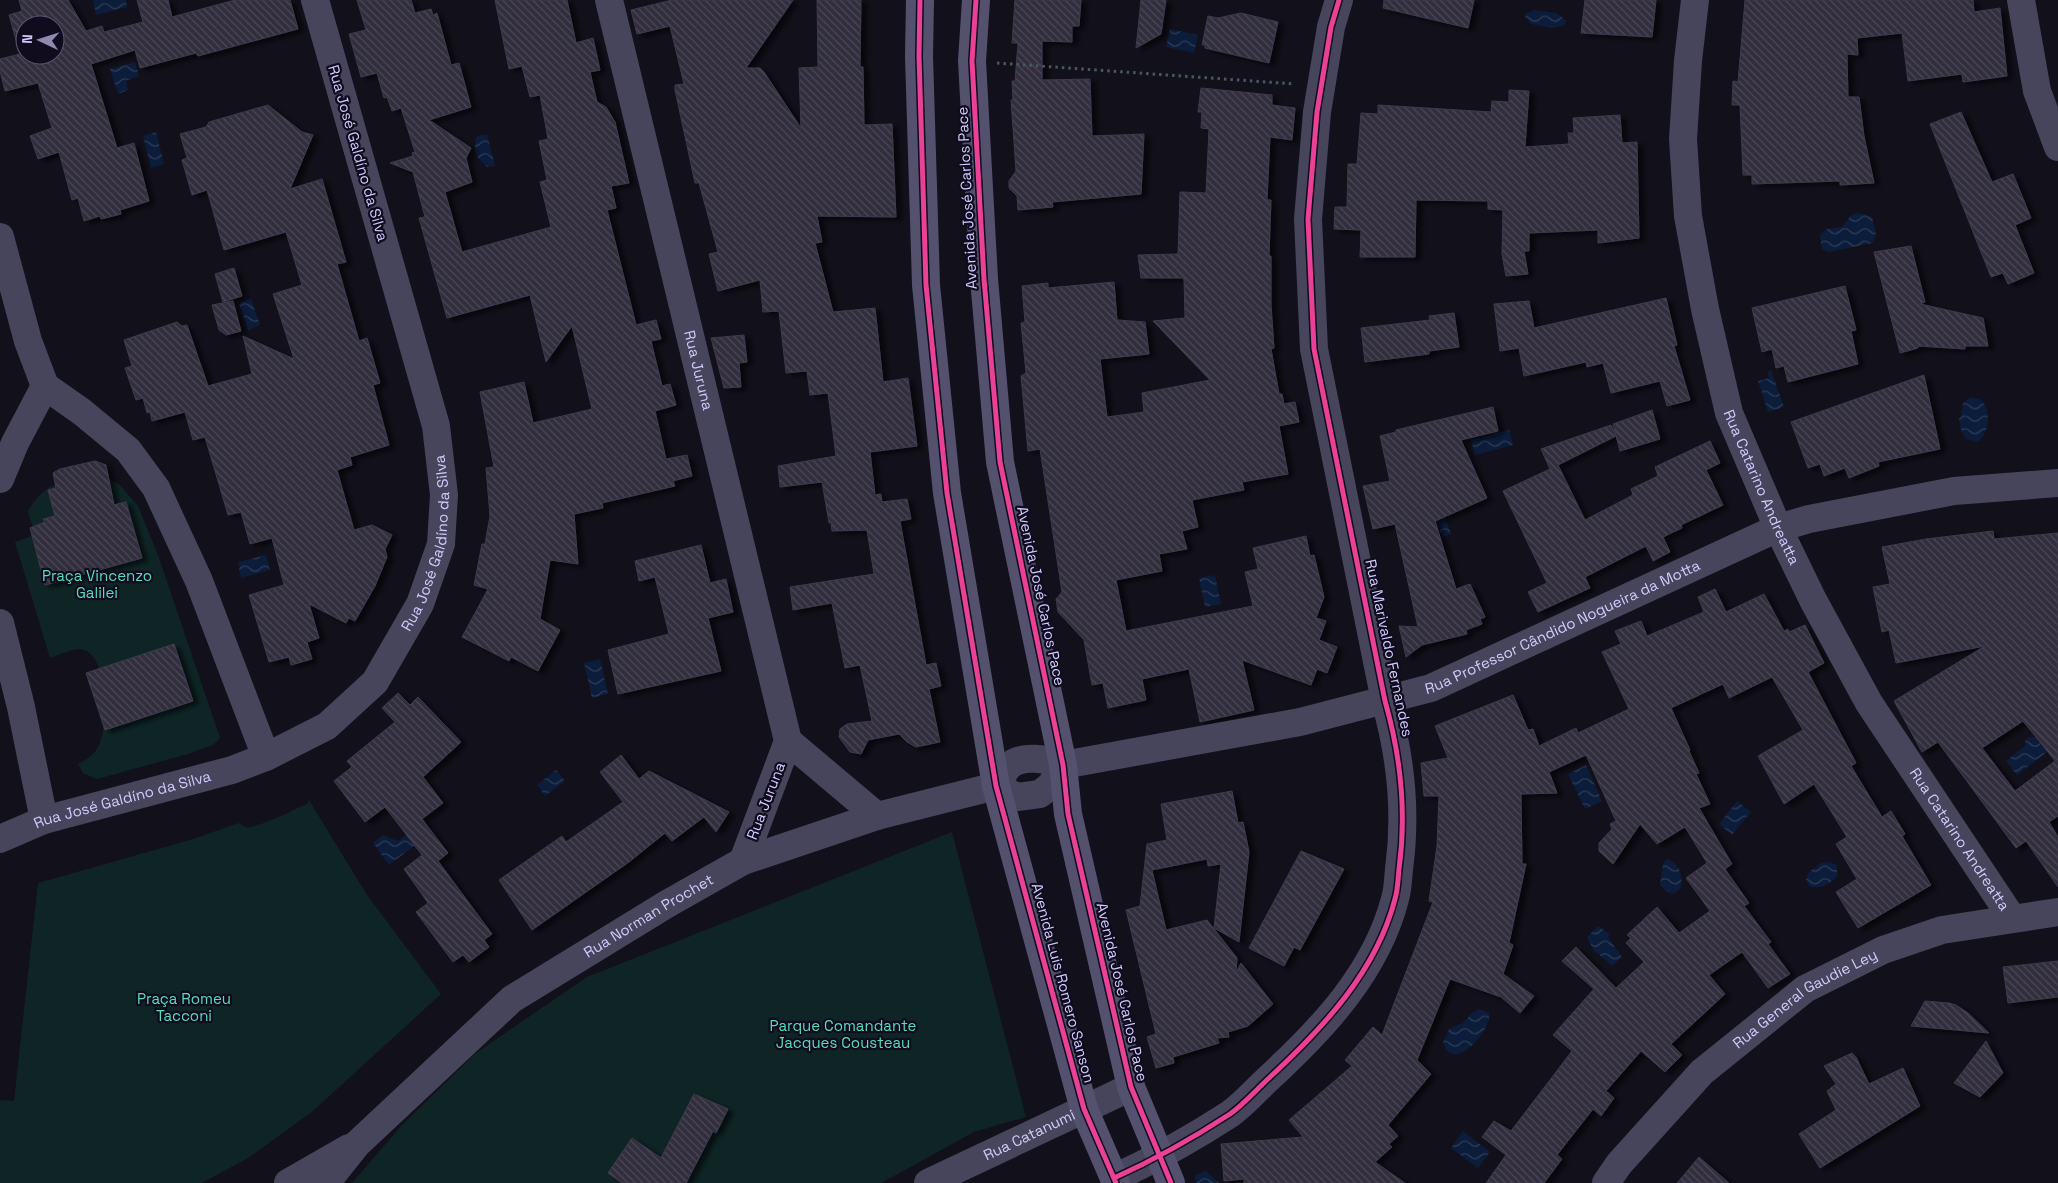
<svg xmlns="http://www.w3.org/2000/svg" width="2058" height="1183" font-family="'Space Grotesk',sans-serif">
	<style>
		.green { fill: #0f2525 }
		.water { fill: url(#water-waves) }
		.building { fill: url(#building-back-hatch); stroke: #3e3a4e; fill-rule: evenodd; filter: url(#shadow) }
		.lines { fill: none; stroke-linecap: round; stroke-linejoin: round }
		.path { stroke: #495765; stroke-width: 3; stroke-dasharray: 2.5 4; stroke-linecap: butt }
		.minor { stroke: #46455b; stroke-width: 28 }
		.secondary { stroke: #53516e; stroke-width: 28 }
		.cycleway-casing { stroke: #100c1e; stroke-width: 8 }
		.cycleway { stroke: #ea4096; stroke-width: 5 }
		.labels { text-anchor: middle; stroke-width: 4.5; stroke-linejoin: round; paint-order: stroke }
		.street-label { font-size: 15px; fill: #d1cafe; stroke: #100c1e }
		.park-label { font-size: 15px; fill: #57ddbe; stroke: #100c1e }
	</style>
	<defs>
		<pattern id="water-waves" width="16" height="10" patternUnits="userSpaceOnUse" patternTransform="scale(1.25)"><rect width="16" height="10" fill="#0c1c3b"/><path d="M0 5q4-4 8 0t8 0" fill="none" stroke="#2e3c58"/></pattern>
		<pattern id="building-back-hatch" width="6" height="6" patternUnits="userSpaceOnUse" patternTransform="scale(1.25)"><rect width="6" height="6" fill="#302d3c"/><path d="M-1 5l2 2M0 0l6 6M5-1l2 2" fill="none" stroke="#4d4a59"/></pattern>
		<filter id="shadow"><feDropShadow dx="5.5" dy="3" stdDeviation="2.5" flood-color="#0009"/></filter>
	</defs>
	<rect width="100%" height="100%" fill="#12101a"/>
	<path class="green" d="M101,475L120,485L138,506L158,555L220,738L213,745L188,754L97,779L83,773L78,764C86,760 94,755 98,747C109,728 108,657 84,650C74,647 60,655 50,658L15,542L35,535L28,511C46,480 68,479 101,475Z
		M309,800L367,895L441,994L313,1111L248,1158L202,1183H0V1100L14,1101L38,883L190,840L239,823L247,828C269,823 286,813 307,804Z
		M952,832L1026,1117L974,1132L881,1183H352L403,1124L476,1053L587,977Z"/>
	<path class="water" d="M93,0H126L127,7L96,15Z
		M1534,10L1556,13L1566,20L1565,25L1552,28L1531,24L1525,17L1526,14Z
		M1170,29L1198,35L1194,53L1166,47Z
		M135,62L139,76L126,81L128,90L118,94L110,69Z
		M156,132L164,164L151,168L143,136Z
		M487,134L495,166L487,167C476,157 472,151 477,136Z
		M1860,213L1872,217L1876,233L1873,243L1828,252L1822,249L1820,236C1826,226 1832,229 1842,227L1852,214Z
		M251,298L260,325L248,330L239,304Z
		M1771,370L1784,407L1768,412L1758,381L1769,378L1767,372Z
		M1970,398C1992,395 1993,432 1977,442L1966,439L1961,430L1959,418L1961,417L1963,403Z
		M1509,430L1513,445L1475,455L1471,439Z
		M1440,505L1451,534L1442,537L1431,509Z
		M266,555L270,570L241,578L238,562Z
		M1215,575L1221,604L1205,607L1199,578Z
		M600,659L608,694L592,698L584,663Z
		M2029,737H2035L2047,752L2017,775L2006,761L2026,745L2025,741Z
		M1586,765L1602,801L1585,809L1568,774Z
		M556,770L565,781L545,796L537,785Z
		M1737,801L1751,812L1732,835L1719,824Z
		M410,832L418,843L389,865L373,843L383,835L398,841Z
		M1667,859C1680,863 1683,876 1681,888L1674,894L1666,891L1660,885L1663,864Z
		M1829,862L1837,865V876C1830,884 1820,890 1809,886L1806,880L1808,873L1821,863Z
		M1598,926L1610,934L1608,937L1622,957L1612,966L1596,952L1595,953L1587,937Z
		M1480,1009L1489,1013C1493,1030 1452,1076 1443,1042L1449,1029L1463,1023L1472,1013Z
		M1463,1131L1490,1152L1478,1168L1451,1148Z
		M1204,1171H1206L1219,1183H1196L1195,1176Z"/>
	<path class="building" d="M19,0H68L86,31L102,26L104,32L143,22L137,0H168L172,17L235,0H290L298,29L198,56L196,53L140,68L135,50L91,64L117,148L134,143L149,201L120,210L121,214L101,219L100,216L84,221L78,198L72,200L59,152L38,159L30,136L52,128L38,83L5,91L0,71V59L20,54L9,15L22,11ZM25,25H55V55H25Z
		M357,0H411L415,13L431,9L433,15L437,13L451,65L459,63L471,107L429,120L471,148L466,158L472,182L445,192L462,252L551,227L540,182L547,180L539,141L548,139L540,95L530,97L522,66L509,69L495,0H567L576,43L593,38L600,70L590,72L597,102L606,107L615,122L629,183L611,186L616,208L607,210L636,325L656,320L661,339L651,341L662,386L670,384L676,405L655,411L666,459L687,455L692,476L673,481L675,486L602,503L603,508L574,514L578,564L550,560L540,619L560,630L538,671L511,657L509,661L462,637L488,589L474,585L482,544H485L490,516L486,468L494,467L480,392L524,382L533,423L592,409L572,326L546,362L530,295L447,318L419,218L425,217L413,172L390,163L413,156L412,153L415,152L401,108L392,111L387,97L384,98L377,73L361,77L349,34L366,30Z
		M672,0H793L746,68H760L764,72L801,128L799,68L818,67L817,0H861L860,67H863L864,125L892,124L896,217L817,216L822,242L815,243L833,312L875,308L883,382L908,378L917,446L870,452L875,495L881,494L882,502L907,499L911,519L900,521L926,665L936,663L941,686L929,689L940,742L916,747L907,742L899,734L868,740L861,754L850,752L839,737L840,729L847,724L872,721L860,665L845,668L832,603L793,610L790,587L874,574L867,530L832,531L831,522L829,523L822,482L780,487L778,466L836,456L828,393L810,395L807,371L786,373L779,311L763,312L760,280L718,291L709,254L718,252L699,183H695L675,90V85L684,84L670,26L637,34L631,10Z
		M1015,0H1081L1079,26H1072V42L1042,41V80L1090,79L1092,136L1144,134L1141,194L1052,202L1053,207L1018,210L1017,196L1009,188V181L1016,171L1011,100H1013L1012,81H1015L1018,43H1012Z
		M1141,0H1166L1161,34L1136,48Z
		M1384,0H1474L1468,28L1383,8Z
		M1585,0H1656L1652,37L1581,33Z
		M1745,0H1973L1974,12L2000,8L2007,76L1963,82L1962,74L1908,81L1902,33L1857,38L1858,55L1847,54L1848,97H1859L1864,136L1874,183L1840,185V181L1752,184V175H1743L1740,105H1732L1733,81L1738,82Z
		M1241,13L1278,22L1269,63L1205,48V45H1202L1208,16L1218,18Z
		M1201,88L1272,95V105L1295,108L1292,140L1270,137L1267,200H1271L1269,256H1271V305L1274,348L1271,349L1279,394H1282L1284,404L1295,402L1299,422L1279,426L1288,474L1242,482L1244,490L1192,500L1198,527L1182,531L1187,549L1159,554L1162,571L1116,580L1126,631L1253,606L1245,572L1258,569L1253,548L1306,536L1310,556L1314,555L1324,597L1316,618L1326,621L1319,640L1337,647L1327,673L1317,669L1311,685L1242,660L1254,710L1200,722L1189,669L1142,679L1146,700L1108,708L1103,683L1092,685L1084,640L1058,612L1056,599L1062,592L1040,449L1028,451L1021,376L1026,373L1021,323L1025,322L1022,286L1048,283V288L1114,282L1117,320L1145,322L1149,354L1100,359L1107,417L1144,412L1142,393L1210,380L1153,321L1185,318L1184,278H1141L1138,255L1178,254L1180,192L1206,193L1209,129L1201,128L1202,112H1198Z
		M1509,90L1529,91L1525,147L1569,144L1568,133H1574L1573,118L1620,115L1622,143L1637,142L1639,238L1598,243V230L1529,233V251H1524L1528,274L1506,276L1502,254L1503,210L1488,209V201L1416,200L1415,257H1360L1361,230L1334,229L1335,207H1347L1348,164H1357L1361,113L1378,114V105L1491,112L1492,101L1509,102Z
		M268,105L302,132L313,135L290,189L322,179L346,262L337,264L359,341L367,338L380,383L373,385L389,445L350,457L352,465L337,470L354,530L372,525L392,535L385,549L387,557L375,586L355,621L349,618L346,623L309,604L319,638L307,642L312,659L291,665L289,657L269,662L249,595L284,585L272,538L250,544L241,512L228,515L205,437L193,440L185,412L152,421L150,412L147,413L143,398L136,400L125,368L132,366L124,340L177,322L182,326L187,325L208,386L252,374L243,336L294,359L273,294L302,285L286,232L224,250L207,190L192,195L182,160L187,158L180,134L206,127L209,122Z
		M1961,112L1992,182L2013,174L2031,218L2015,225L2034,273L2008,284L2003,273L1991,277L1930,124Z
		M1911,246L1925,302L1920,304L1983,318L1988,346H1965V349L1918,346V348L1900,353L1874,252Z
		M234,268L242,296L223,302L215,274Z
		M1845,286L1856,330L1851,331L1858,364L1788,382L1784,366L1776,368L1772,349L1762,352L1752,308Z
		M1666,298L1677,345L1674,346L1690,400L1667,406L1660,381L1611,393L1603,363L1587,367L1586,362L1524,376L1519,348L1500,351L1494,304L1529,301L1534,328Z
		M233,301L241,331L226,335L219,330L212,305Z
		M1454,313L1459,347L1429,351V354L1365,362L1361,328L1430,320L1429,316Z
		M744,335L747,362L739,363L741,387L724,388L711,338Z
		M1924,375L1940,449L1878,462L1879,466L1849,478L1845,468L1824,476L1820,464L1808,468L1791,422Z
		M1493,407L1498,431L1461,440L1487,498L1435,521L1456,589L1470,584L1485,617L1480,619L1482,624L1466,630L1467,634L1422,645L1406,657L1399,626L1418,627L1395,524L1373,529L1363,486L1390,481L1380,436L1396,432V430Z
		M1652,410L1660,439L1620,451L1613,424Z
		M1611,425L1616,436L1558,465L1585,520L1633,495L1631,489L1658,476L1655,467L1710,441L1720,463L1706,470L1723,505L1681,525L1682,528L1663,537L1670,552L1653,561L1646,546L1585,577L1590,588L1538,612L1528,592L1547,583L1503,491L1550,469L1541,449Z
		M95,461L106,465L114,505L126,502L142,558L45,585L30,528L45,522L43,519L55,516L48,490L56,488L53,473L60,469Z
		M1993,531L1994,539L2058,533V816L2049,822L2058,837V887L2026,841L2016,848L1938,742L1922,752L1894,701L1985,646L1896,663L1889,630L1882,632L1873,587L1890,584L1882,547L1926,539ZM2023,721L2055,761L2015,791L1982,748Z
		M701,545L710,583L726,579L733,612L708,618L721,671L618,694L608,650L669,634L655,577L639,581L635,561Z
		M1715,589L1726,612L1764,594L1784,631L1788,629L1789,632L1805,625L1824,663L1808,672L1856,763L1851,766L1882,817L1891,811L1905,834L1902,836L1931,885L1858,928L1836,892L1857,879L1836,844L1847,837L1814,784L1784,804L1758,756L1803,730L1772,677L1729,698L1723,684L1671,708L1690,750L1689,751L1699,773L1696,774L1710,804L1699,808L1732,864L1725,869L1749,903L1744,906L1771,942L1768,944L1790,974L1768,988L1742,952L1709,975L1725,994L1671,1044L1682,1055L1665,1072L1641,1051L1606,1091L1614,1098L1601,1116L1593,1109L1557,1155L1562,1159L1544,1183H1486L1506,1155L1482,1137L1494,1121L1511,1131L1572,1051L1553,1035L1594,989L1562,961L1576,947L1616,988L1644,962L1626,943L1631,938L1627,935L1657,907L1679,933L1710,911L1686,878L1707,863L1685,827L1657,844L1640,824L1613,864L1599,851V843L1612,829L1610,824L1616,821L1586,755L1549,772L1557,793L1521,794L1522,864H1526L1509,943L1513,945L1503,974L1534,996L1520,1013L1501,997L1450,979L1417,1060L1431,1074L1388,1125L1398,1136L1389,1144L1392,1147L1375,1162L1405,1183H1244V1179L1224,1181L1221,1144L1303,1137L1289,1120L1352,1066L1345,1060L1373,1027L1382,1035L1433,902L1429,901L1437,846L1439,796H1424L1421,763L1448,758L1435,726L1513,695L1528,730L1533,729L1539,746L1576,728L1578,733L1629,709L1602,652L1621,644L1615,631L1641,621L1647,636L1704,612L1698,597Z
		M174,644L193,701L105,730L86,673Z
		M398,693L410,705L418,697L461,742L423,777L443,803L422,819L448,853L438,861L492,934L484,940L489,947L469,962L463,955L453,962L416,912L428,903L404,869L422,855L385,807L365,822L334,781L352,767L347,761L395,722L382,708Z
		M621,755L639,779L649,771L729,812L716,832L704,817L672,841L665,833L629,862L532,930L499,880L562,836L566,842L623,802L600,772Z
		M1232,791L1238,823L1243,822L1249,852L1239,942L1214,928L1221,864L1208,866L1207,859L1152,870L1166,930L1207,920L1237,958L1236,973L1241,963L1273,1004L1248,1026L1228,1032L1229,1037L1217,1038L1219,1043L1173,1057L1174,1063L1156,1068L1147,1037L1156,1034L1126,910L1140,906L1147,844L1167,840L1161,804Z
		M1301,851L1344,869L1300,950L1294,947L1284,966L1249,948Z
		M2058,961V997L2008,1003L2003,967Z
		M1925,1001L1949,1003L1956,1005L1968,1013L1989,1033L1911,1026Z
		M1986,1041L2003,1073L1980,1097L1954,1083Z
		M1852,1053L1856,1057L1869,1084L1903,1068L1920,1106L1820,1168L1799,1134L1836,1110L1827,1091L1836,1084L1824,1066Z
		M694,1094L728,1109L716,1133L713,1131L686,1183H622L608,1173L632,1138L661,1158Z
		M1699,1157L1729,1183H1677Z"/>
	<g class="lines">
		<path class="path" d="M997,63L1295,84"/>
		<g class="minor">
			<path id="s1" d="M609,0L788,741L743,861"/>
			<path id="s2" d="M1695,0L1688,61L1683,139L1688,216L1705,309L1729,413L1778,528L1813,600L1869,703L2012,918"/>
			<path d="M2021,0L2037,91L2058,147"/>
			<path d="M0,237L28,341L45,386"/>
			<path d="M45,386L82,412L128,450L156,488L199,581L266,757"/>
			<path d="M0,479L15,443L45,386"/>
			<path d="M0,623L21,707L44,820"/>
			<path d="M788,741L877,816"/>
			<path id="s3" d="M1063,765L1300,722L1431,688L1778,528L1809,519L1954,491L2058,483"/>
			<path d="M996,786L1017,797L1040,794L1051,785L1063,765"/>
			<path d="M996,786C1000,780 1004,771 1009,766C1022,754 1048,759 1063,765"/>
			<path id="s4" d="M0,839L44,820L232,770L266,757L327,726L375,682L420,604L441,544L444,495L436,426L315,0"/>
			<path d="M1114,1178C1154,1160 1193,1138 1230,1114C1244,1104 1256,1090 1269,1078C1323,1028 1376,972 1395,899C1398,889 1398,878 1399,869C1407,811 1401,757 1385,701L1314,349L1308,219L1317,112L1331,27L1339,0"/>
			<path d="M288,1183L349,1148"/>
			<path id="s5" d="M326,1183L357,1144L512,999L667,904L743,861L877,816L996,786"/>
			<path id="s6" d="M928,1183L1131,1087"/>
			<path id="s7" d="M1606,1183L1619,1164L1702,1072L1805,989L1883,950L1942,930L2058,912"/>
		</g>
		<path class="secondary" d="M920,0L919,56L926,285L947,493L996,786L1084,1109L1116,1183
			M976,0L972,61L984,279L1000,462L1063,765L1068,814L1131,1087L1171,1183"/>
		<defs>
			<path id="cycleway" d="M920,0L919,56L926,285L947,493L996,786L1084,1109L1116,1183
				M976,0L972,61L984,279L1000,462L1063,765L1068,814L1131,1087L1171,1183
				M1114,1178C1154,1160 1193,1138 1230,1114C1244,1104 1256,1090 1269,1078C1323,1028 1376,972 1395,899C1398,889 1398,878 1399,869C1407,811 1401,757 1385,701L1314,349L1308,219L1317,112L1331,27L1339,0"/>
		</defs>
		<use href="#cycleway" class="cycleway-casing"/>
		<use href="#cycleway" class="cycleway"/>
	</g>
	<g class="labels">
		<g class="street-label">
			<text transform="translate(358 153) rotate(74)" y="5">Rua José Galdíno da Silva</text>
			<text transform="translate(967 198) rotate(-93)" y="5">Avenida José Carlos Pace</text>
			<text dy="5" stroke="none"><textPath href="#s1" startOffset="381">Rua Juruna</textPath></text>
			<text dy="5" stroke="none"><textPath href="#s2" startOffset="499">Rua Catarino Andreatta</textPath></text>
			<text dy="5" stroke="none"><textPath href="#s4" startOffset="564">Rua José Galdíno da Silva</textPath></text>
			<text transform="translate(1041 596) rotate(78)" y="5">Avenida José Carlos Pace</text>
			<text dy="5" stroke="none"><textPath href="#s3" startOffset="521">Rua Professor Cândido Nogueira da Motta</textPath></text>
			<text transform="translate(1389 648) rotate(78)" y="5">Rua Marivaldo Fernandes</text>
			<text dy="5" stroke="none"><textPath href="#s4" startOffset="129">Rua José Galdíno da Silva</textPath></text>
			<text transform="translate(766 801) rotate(-69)" y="5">Rua Juruna</text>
			<text dy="5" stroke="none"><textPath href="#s2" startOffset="904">Rua Catarino Andreatta</textPath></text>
			<text dy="5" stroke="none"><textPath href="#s5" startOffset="422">Rua Norman Prochet</textPath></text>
			<text transform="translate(1063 983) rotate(75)" y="5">Avenida Luis Romero Sanson</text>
			<text transform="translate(1122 992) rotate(77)" y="5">Avenida José Carlos Pace</text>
			<text dy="5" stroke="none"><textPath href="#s7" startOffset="274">Rua General Gaudie Ley</textPath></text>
			<text dy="5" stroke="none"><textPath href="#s6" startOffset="112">Rua Catanumi</textPath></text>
		</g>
		<g class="park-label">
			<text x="97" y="581">Praça Vincenzo<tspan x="97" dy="17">Galilei</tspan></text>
			<text x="184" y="1004">Praça Romeu<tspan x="184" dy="17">Tacconi</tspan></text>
			<text x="843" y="1031">Parque Comandante<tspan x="843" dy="17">Jacques Cousteau</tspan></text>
		</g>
	</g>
	<g transform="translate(40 40) rotate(274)"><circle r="24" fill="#100c1e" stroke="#5d5878"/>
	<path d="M0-4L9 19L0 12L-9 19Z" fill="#8e89ae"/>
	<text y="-8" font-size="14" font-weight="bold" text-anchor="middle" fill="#d1cafe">N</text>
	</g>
</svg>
